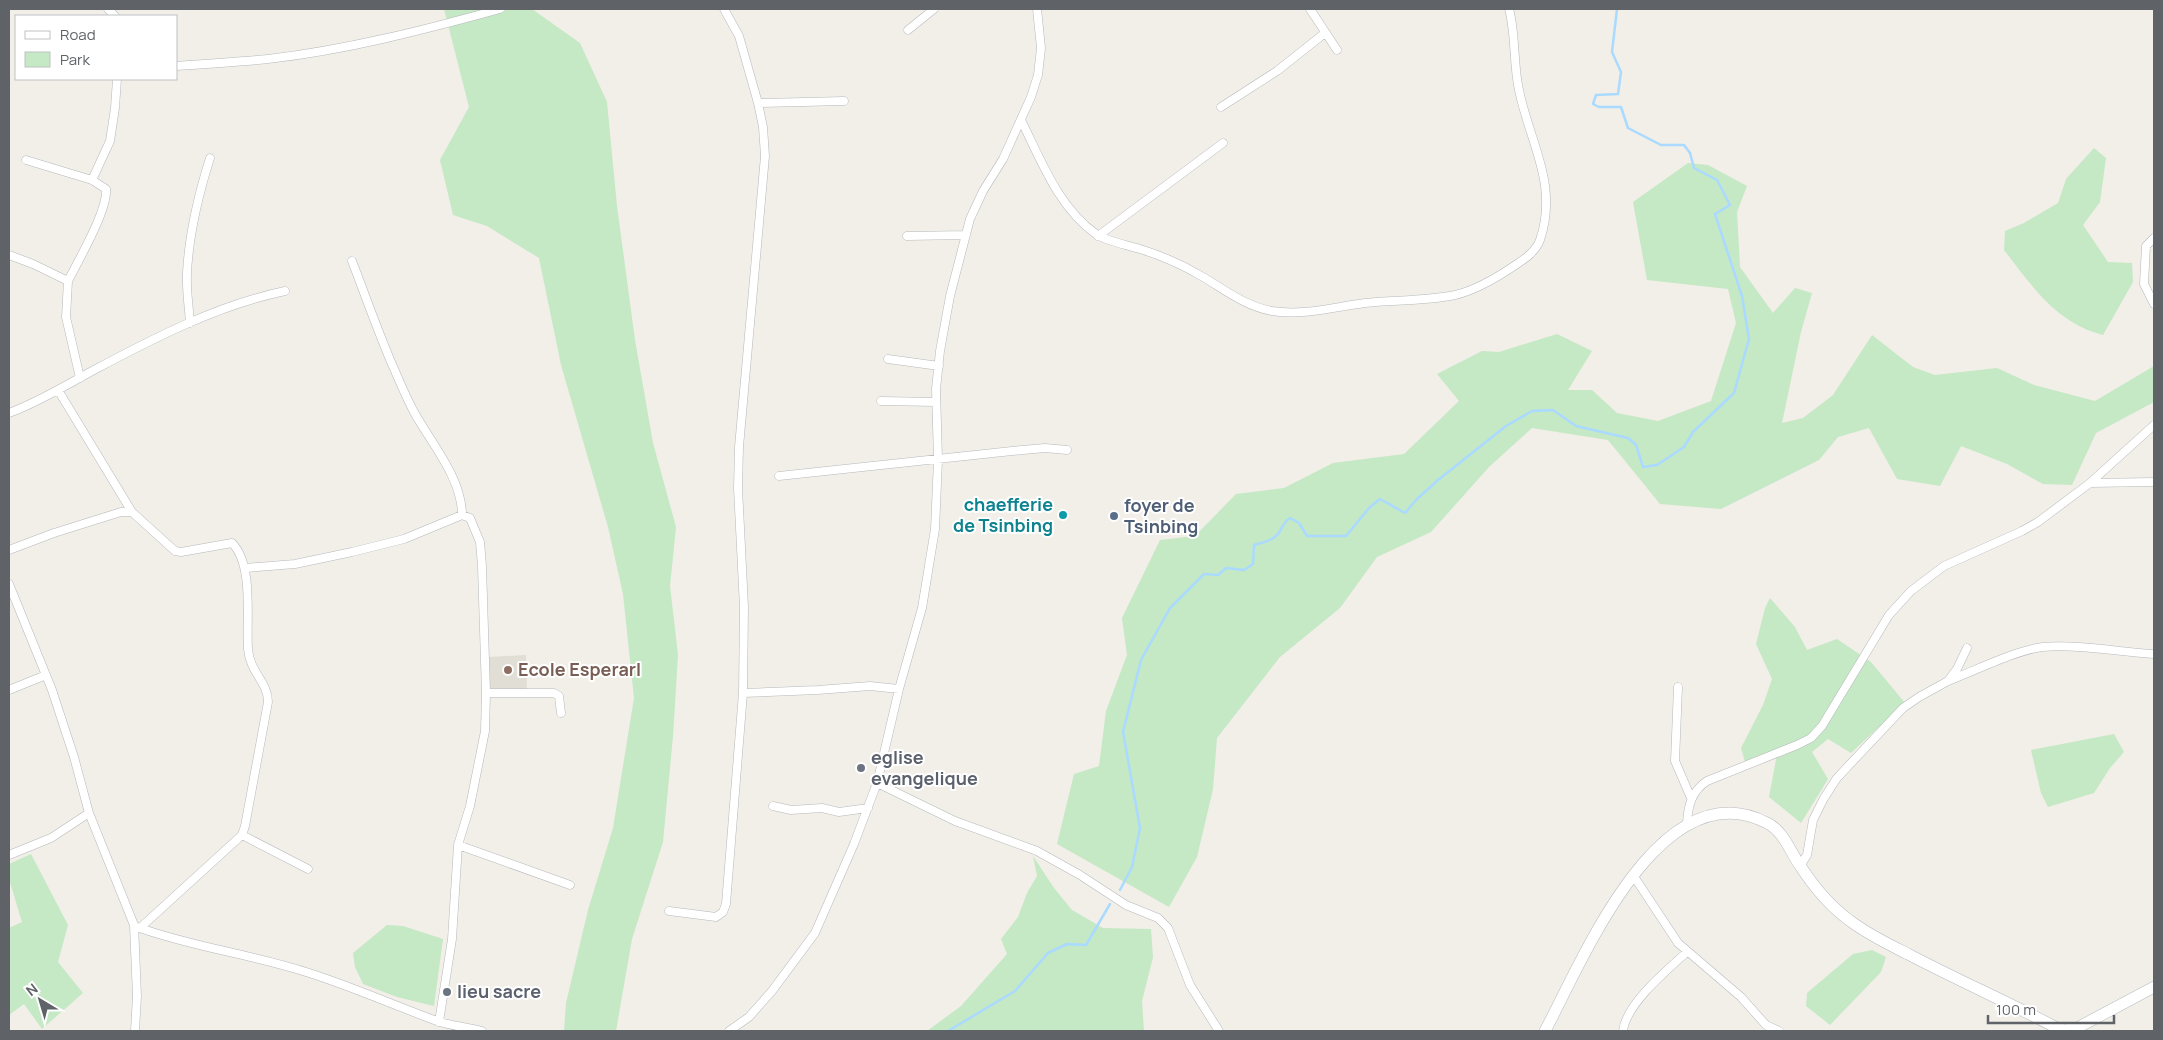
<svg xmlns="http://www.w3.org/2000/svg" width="2163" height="1040" font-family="Manrope,sans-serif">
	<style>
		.education { fill: #e1ded6 }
		.green { fill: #c5e8c5 }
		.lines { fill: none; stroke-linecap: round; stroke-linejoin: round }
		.stream { stroke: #aadaff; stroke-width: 2.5 }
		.minor-casing { stroke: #b5b8bc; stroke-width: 9 }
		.secondary-casing { stroke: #b6babf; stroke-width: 12 }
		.minor { stroke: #fff; stroke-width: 8 }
		.secondary { stroke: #fff; stroke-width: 11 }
		.culture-dot { fill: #0f9aa8; stroke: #fff; stroke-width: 2 }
		.service-dot { fill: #5c6f8a; stroke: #fff; stroke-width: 2 }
		.education-dot { fill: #8d6e63; stroke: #fff; stroke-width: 2 }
		.worship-dot { fill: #6b7280; stroke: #fff; stroke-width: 2 }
		.labels { text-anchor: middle; stroke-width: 4; stroke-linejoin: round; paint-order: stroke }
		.culture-label { font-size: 18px; font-weight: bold; fill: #0d838f; stroke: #fff; text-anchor: end }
		.service-label { font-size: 18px; font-weight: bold; fill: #4e5e75; stroke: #fff; text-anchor: start }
		.education-label { font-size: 18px; font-weight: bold; fill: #785e54; stroke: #fff; text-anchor: start }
		.worship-label { font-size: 18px; font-weight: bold; fill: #5b616d; stroke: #fff; text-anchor: start }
	</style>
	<rect width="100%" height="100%" fill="#f1efe8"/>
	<path class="education" d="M526,655L527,693L489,694L488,657Z"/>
	<path class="green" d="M444,9H532L580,43L607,102L617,206L635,340L653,443L676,527L670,586L678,655L673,736L663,842L632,939L616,1031H564L566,1003L588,910L613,828L634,698L623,594L608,527L561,365L539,258L487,226L453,215L440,160L469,107Z
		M2094,148L2106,158L2100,202L2083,225L2108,262L2132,263L2133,282L2103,335C2056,323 2032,286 2004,250L2005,231L2024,223L2058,203L2066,179Z
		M1688,163L1708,165L1747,186L1737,212L1740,267L1773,313L1795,288L1812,293L1801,332L1782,423L1803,418L1833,395L1872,335L1913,367L1935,375L1997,368L2034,385L2095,401L2154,366V402L2096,433L2072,485L2043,484L2007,464L1961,446L1940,486L1897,479L1869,428L1838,437L1819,460L1721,509L1660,504L1608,440L1532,428L1489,467L1431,532L1377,557L1340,608L1280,657L1217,738L1213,789L1197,857L1169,907L1057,844L1074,774L1099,766L1106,711L1127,655L1122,618L1160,540L1195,536L1236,494L1284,488L1333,463L1404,454L1459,401L1437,374L1482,351L1499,352L1557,334L1592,351L1568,390H1592L1617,413L1658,421L1711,401L1736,323L1728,289L1647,280L1633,202Z
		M1770,598L1795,627L1807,650L1837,639L1871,662L1905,703L1851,753L1828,739L1812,752L1828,779L1801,823L1769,797L1778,749L1745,762L1741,748L1763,705L1772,679L1756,644L1765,608Z
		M2114,734L2124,752L2110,768L2094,793L2048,807L2041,793L2031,750Z
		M31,854L68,925L58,962L83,993L42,1029L24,1004L9,1015V928L22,922L9,879V864Z
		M1033,856L1054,888L1072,910L1103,928L1151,929L1153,957L1142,1001L1144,1031H927L961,1006L1007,954L1001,939L1018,917L1027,893L1037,876Z
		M387,925L403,926L443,939L434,1006L397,997L363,984L355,967L353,953Z
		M1872,950L1886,957L1881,972L1830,1025L1806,1006L1807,993L1853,954Z"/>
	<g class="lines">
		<path class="stream" d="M1120,890L1132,867L1140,828L1123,732L1141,660L1170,608L1204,574L1218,575L1226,568L1244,570L1253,564L1254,545C1261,543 1272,541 1277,535C1283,529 1281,524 1290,518L1299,523L1307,536H1346L1369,508L1380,499L1405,513L1416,500L1438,480L1506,426L1532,411L1553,410L1576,426L1628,438L1636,445L1643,467L1657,465L1684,447L1693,432L1734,393L1749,339L1742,296L1715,214L1730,205L1717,180L1694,168L1690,153L1684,145H1661L1628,128L1621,107H1599L1593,104L1596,95L1618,94L1621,72L1612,52L1617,9
			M948,1031L1015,991L1048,953L1067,944L1086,945L1110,904"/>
		<defs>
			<path id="minor" d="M108,9L115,16
				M724,9L739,36L758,103L763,127L765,156L739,447L738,488L744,607L743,693L818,690L870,686L899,689
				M1310,9L1337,50
				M908,30L934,9
				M176,66C207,64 238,62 268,59C346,50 424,30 500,9
				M758,103L844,101
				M1221,107L1277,71L1325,33
				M1021,120C1041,160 1058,207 1096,234C1105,241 1128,245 1140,249C1163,256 1183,265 1203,277C1225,290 1245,306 1272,311C1303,316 1334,307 1365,303C1395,300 1426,301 1455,295C1477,290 1498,277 1517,264C1526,258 1536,251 1540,240C1559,184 1529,141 1519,90C1513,63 1516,35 1509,9
				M26,160L92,180L106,189C108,210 78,261 68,281
				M92,180L110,141L115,108L117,79
				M907,236L966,235
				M1098,236L1223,143
				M2154,238L2146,246L2144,284L2154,304
				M9,255L33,264L68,281L66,317L80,378
				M352,261C366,297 379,335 395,371C401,385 407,399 414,412C431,443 462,478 462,515
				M190,323C189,307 186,289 187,273C189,233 198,196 210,158
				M888,359L939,366
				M58,390L132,512
				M881,401L936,402
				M9,413C39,402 66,385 94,370C154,338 218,305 285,291
				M779,476L1012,451L1045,448L1067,450
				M2090,483L2154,482
				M9,550L54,533L121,512H132L175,551L181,552L232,543C254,565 246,619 248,649C250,673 268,682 268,702L245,826L242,835L140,928
				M245,568L295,564L352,552L404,539L462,515L470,518L480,542L482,566L486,693L485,731L470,806L458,845L452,939L439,1022
				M9,584L52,690L74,757L89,813L134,925L137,996L135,1031
				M1948,681C1974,671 2016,650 2043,647C2076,644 2120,652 2154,654
				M1678,687L1675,761L1691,798
				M9,690L46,675
				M486,693H554L559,696L561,713
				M877,783L955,821L1037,851L1080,875L1126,905L1158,918L1168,928L1190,985L1219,1031
				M773,806L791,810L822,808L839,812L868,808
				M1687,823C1688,805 1692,791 1707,781L1797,745L1811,738L1822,726L1889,615L1911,591L1944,566L2022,531L2038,522L2090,483L2154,425
				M242,835L308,869
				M458,845L570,885
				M9,855L51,838L89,813
				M1800,866L1807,855L1813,820L1824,798L1837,778L1903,708L1919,697L1948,681L1957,669L1967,648
				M1633,875L1678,943L1741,997L1766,1025L1779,1031
				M669,911L716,917L723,912L726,904L743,693
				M137,927C192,947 250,954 306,972C351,986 393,1005 437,1021C451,1026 467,1027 482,1031
				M729,1031L749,1017L772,991L815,933L854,844L877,783L899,689L922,608L935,529L938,460L936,389L940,351L950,296L970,219L983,191L1003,159L1031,97L1038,75L1041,48L1037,9
				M1623,1031C1626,1004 1667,970 1687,952"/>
			<path id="secondary" d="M1545,1031C1582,962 1660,767 1767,823C1784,831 1790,852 1801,867C1814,887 1830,906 1849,920C1867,934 1888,944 1908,954C1957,980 2008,1002 2057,1028L2065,1030L2077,1028L2154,987"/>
		</defs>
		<use href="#minor" class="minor-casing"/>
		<use href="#secondary" class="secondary-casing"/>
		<use href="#minor" class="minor"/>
		<use href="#secondary" class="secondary"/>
	</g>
	<circle class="culture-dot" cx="1063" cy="515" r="5"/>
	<circle class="service-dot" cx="1114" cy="516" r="5"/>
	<circle class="education-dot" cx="508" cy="670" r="5"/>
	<g class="worship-dot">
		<circle cx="861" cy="768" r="5"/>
		<circle cx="447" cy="992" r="5"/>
	</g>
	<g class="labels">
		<g class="culture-label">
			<text x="1053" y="511">chaefferie<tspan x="1053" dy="21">de Tsinbing</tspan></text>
		</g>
		<g class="service-label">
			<text x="1124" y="512">foyer de<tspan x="1124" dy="21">Tsinbing</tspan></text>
		</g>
		<g class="education-label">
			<text x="518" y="676">Ecole Esperarl</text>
		</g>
		<g class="worship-label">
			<text x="871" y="764">eglise<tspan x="871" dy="21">evangelique</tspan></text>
			<text x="457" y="998">lieu sacre</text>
		</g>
	</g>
	<rect width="2163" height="1040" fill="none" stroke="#5f6368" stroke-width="20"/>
	<rect x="15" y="15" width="162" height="65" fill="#ffffff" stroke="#bfc1c3"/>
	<rect x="25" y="31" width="25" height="8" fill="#ffffff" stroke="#bfc1c3"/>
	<text x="60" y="40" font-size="15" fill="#5f6368">Road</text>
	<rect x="25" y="52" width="25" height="15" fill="#c5e8c5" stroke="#bfc1c3"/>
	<text x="60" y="65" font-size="15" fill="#5f6368">Park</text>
	<g transform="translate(40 1000) rotate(322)" stroke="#ffffff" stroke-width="4" paint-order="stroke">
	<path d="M0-4L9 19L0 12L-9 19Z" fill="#5f6368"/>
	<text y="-8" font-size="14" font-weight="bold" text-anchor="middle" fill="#5f6368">N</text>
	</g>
	<path d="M1988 1015v8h126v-8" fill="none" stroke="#5f6368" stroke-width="2.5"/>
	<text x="1996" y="1015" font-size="15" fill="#5f6368" stroke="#ffffff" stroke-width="4" paint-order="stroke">100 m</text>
</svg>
